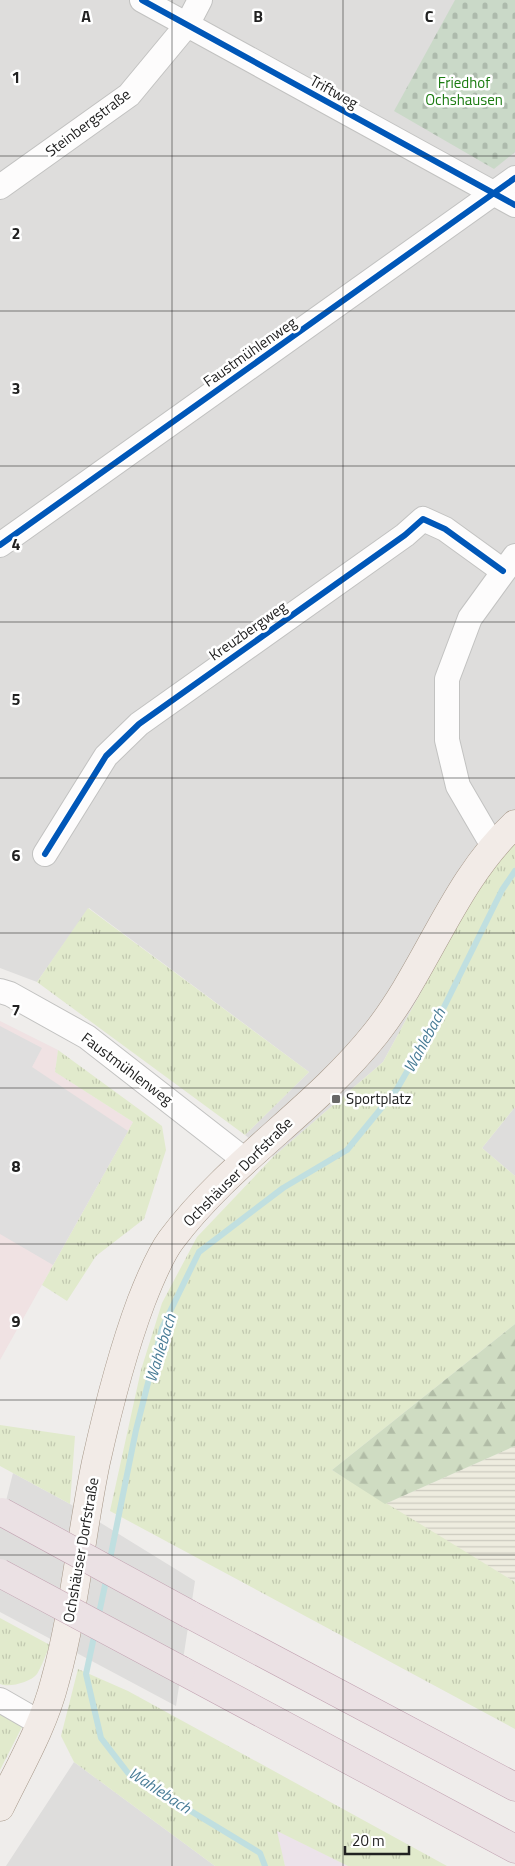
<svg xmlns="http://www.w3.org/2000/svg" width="515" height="1866" font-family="'Titillium Web',sans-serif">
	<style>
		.residential { fill: #dedddc }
		.commercial { fill: #f0e2e3 }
		.industrial { fill: #ece3ea }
		.farmland { fill: url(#farmland-rules) }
		.grass { fill: url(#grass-tufts) }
		.forest { fill: url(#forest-firs) }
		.cemetery { fill: url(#cemetery-stones) }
		.parking { fill: #dfdede }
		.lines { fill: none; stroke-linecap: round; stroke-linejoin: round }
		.stream { stroke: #c0dfe0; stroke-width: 6 }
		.minor-casing { stroke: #c2c2c1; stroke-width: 26 }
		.major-casing { stroke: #a59687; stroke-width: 29 }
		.highway-casing { stroke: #c2a3b2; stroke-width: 29 }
		.minor { stroke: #fdfcfc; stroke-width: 24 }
		.major { stroke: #f2ebe7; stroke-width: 28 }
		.highway { stroke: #ebe1e4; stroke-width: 28 }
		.highway-bridge-casing { stroke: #c2a3b2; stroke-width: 29; stroke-linecap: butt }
		.highway-bridge { stroke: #ebe1e4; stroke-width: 28 }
		.cycleway-casing { stroke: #fff; stroke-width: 9 }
		.cycleway { stroke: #0057b8; stroke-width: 6 }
		.grid { fill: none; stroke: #212121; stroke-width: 1; stroke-opacity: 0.55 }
		.poi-dot { fill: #696868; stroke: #fff; stroke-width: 2 }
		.labels { text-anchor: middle; stroke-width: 5; stroke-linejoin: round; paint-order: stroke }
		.park-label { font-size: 15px; fill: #1c7c12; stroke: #fff }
		.street-label { font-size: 15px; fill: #212121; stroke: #fff }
		.poi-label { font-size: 15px; fill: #212121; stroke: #fff; text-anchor: start }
		.water-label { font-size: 16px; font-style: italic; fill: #487c96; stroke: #fff }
		.grid-label { font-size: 16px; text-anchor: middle; font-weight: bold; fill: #212121; stroke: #fff; stroke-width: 5; stroke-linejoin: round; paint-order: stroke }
	</style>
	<defs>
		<pattern id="farmland-rules" width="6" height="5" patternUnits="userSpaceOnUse" patternTransform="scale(1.25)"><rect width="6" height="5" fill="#eeecdf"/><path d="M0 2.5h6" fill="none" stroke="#cccabf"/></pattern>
		<pattern id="grass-tufts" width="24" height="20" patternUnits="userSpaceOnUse" patternTransform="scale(1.25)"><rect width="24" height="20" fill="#e1eacc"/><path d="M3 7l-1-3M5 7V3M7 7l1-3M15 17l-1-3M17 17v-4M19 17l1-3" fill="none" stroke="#c1c8af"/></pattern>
		<pattern id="forest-firs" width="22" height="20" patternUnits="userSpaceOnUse" patternTransform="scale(1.25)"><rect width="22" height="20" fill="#cfdcc2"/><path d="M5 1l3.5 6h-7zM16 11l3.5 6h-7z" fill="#b1bca6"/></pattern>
		<pattern id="cemetery-stones" width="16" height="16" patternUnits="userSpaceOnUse" patternTransform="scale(1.25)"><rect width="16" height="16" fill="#cad9c8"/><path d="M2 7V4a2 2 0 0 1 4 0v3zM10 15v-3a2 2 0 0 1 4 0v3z" fill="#adbaac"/></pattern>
	</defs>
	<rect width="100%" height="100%" fill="#efedeb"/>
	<path class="residential" d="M0,0H515V841L469,904L383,1062L273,1157L245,1135L309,1072L89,908L37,982L0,968Z
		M515,1107V1176L482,1148Z
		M13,1473L70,1504L195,1581L176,1706L0,1612V1525Z
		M74,1762L215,1866H6Z"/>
	<path class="commercial" d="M0,1021L58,1050L55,1072L133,1122L0,1360Z"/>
	<path class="industrial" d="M276,1830L348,1866H285Z"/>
	<path class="farmland" d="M515,1446V1582L385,1504Z"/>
	<path class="grass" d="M515,841V1107L482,1148L515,1176V1324L332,1470L515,1582V1729L110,1511L141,1370L162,1303L197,1237L273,1157L383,1062L469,904L499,858Z
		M88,908L309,1072L245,1135L37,982Z
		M58,1050L162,1126L166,1150L144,1219L96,1256L67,1301L42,1285L133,1122L55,1072Z
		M0,1425L75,1436L70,1504L0,1466Z
		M0,1618L50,1645C46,1654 42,1666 37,1674C31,1682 9,1688 0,1684Z
		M78,1669L128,1691L447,1866H348L277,1831L285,1866H215L74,1762L61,1736Z
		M0,1710L23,1725L0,1770Z"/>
	<path class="forest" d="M515,1324V1446L385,1504L332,1470Z"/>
	<path class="cemetery" d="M455,0H515V152L494,169L394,111Z"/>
	<path class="parking" d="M0,1026L42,1048L32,1067L128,1131L53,1265L0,1234Z"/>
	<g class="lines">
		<path class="stream" d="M109,1564L136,1430L162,1328L199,1252L283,1188L347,1150L397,1089L444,1007L502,890L515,871
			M98,1618L107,1576
			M95,1632L86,1674L101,1738L128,1773L260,1853L265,1866"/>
		<defs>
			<path id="minor" d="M142,0L515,205
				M0,187L129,95L187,25L200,0
				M0,545L515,178
				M493,846L458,786L447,740V679L470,618L515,556
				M45,854L106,756L139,724L405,535L423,519L445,529L503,571
				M0,991L10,994L87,1037L246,1161
				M0,1700L40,1723"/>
			<path id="major" d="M0,1807C20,1766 44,1725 55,1681C75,1609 81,1534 96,1462C108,1408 122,1353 141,1302C148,1284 160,1255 171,1240C229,1162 316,1109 376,1033C428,967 453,882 515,824"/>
			<path id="highway" d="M189,1614L515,1787
				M181,1670L515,1849"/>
		</defs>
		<use href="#minor" class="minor-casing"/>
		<use href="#major" class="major-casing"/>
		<use href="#highway" class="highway-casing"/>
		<use href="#minor" class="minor"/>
		<use href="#major" class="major"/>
		<use href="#highway" class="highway"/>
		<defs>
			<path id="highway-bridge" d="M2,1512L189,1614
				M0,1573L181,1670"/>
		</defs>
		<use href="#highway-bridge" class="highway-bridge-casing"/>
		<use href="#highway-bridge" class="highway-bridge"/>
		<defs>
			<path id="cycleway" d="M142,0L515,205
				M0,545L515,178
				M45,854L106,756L139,724L405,535L423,519L445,529L503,571"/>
		</defs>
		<use href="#cycleway" class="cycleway-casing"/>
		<use href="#cycleway" class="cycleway"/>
	</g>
	<path class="grid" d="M172,0V1866M343,0V1866M0,156H515M0,311H515M0,466H515M0,622H515M0,778H515M0,933H515M0,1088H515M0,1244H515M0,1400H515M0,1555H515M0,1710H515"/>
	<rect class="poi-dot" x="331" y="1094" width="10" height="10" rx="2.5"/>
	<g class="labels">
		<g class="park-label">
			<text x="464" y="88">Friedhof<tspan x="464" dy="17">Ochshausen</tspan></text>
		</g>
		<g class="street-label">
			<text transform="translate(334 92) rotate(29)" y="5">Triftweg</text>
			<text transform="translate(88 123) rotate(-37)" y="5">Steinbergstraße</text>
			<text transform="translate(250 352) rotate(-35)" y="5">Faustmühlenweg</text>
			<text transform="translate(248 631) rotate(-35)" y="5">Kreuzbergweg</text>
			<text transform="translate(127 1069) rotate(37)" y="5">Faustmühlenweg</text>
			<text transform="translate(238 1172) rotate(-45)" y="5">Ochshäuser Dorfstraße</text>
			<text transform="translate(81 1550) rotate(-80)" y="5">Ochshäuser Dorfstraße</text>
		</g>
		<g class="poi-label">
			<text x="346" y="1104">Sportplatz</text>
		</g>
		<g class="water-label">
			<text transform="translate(424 1040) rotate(-62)" y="6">Wahlebach</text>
			<text transform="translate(160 1348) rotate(-73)" y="6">Wahlebach</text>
			<text transform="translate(160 1790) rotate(33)" y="6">Wahlebach</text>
		</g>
	</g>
	<g class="grid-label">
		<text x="86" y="22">A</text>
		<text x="258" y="22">B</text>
		<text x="429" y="22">C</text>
		<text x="16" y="83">1</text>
		<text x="16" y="239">2</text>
		<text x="16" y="394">3</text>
		<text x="16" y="550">4</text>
		<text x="16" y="705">5</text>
		<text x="16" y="861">6</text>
		<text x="16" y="1016">7</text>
		<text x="16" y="1172">8</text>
		<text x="16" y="1327">9</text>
	</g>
	<path d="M345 1846v8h64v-8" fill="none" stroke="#212121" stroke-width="2.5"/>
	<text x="352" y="1846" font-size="15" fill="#212121" stroke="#ffffff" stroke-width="4" paint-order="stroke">20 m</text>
</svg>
